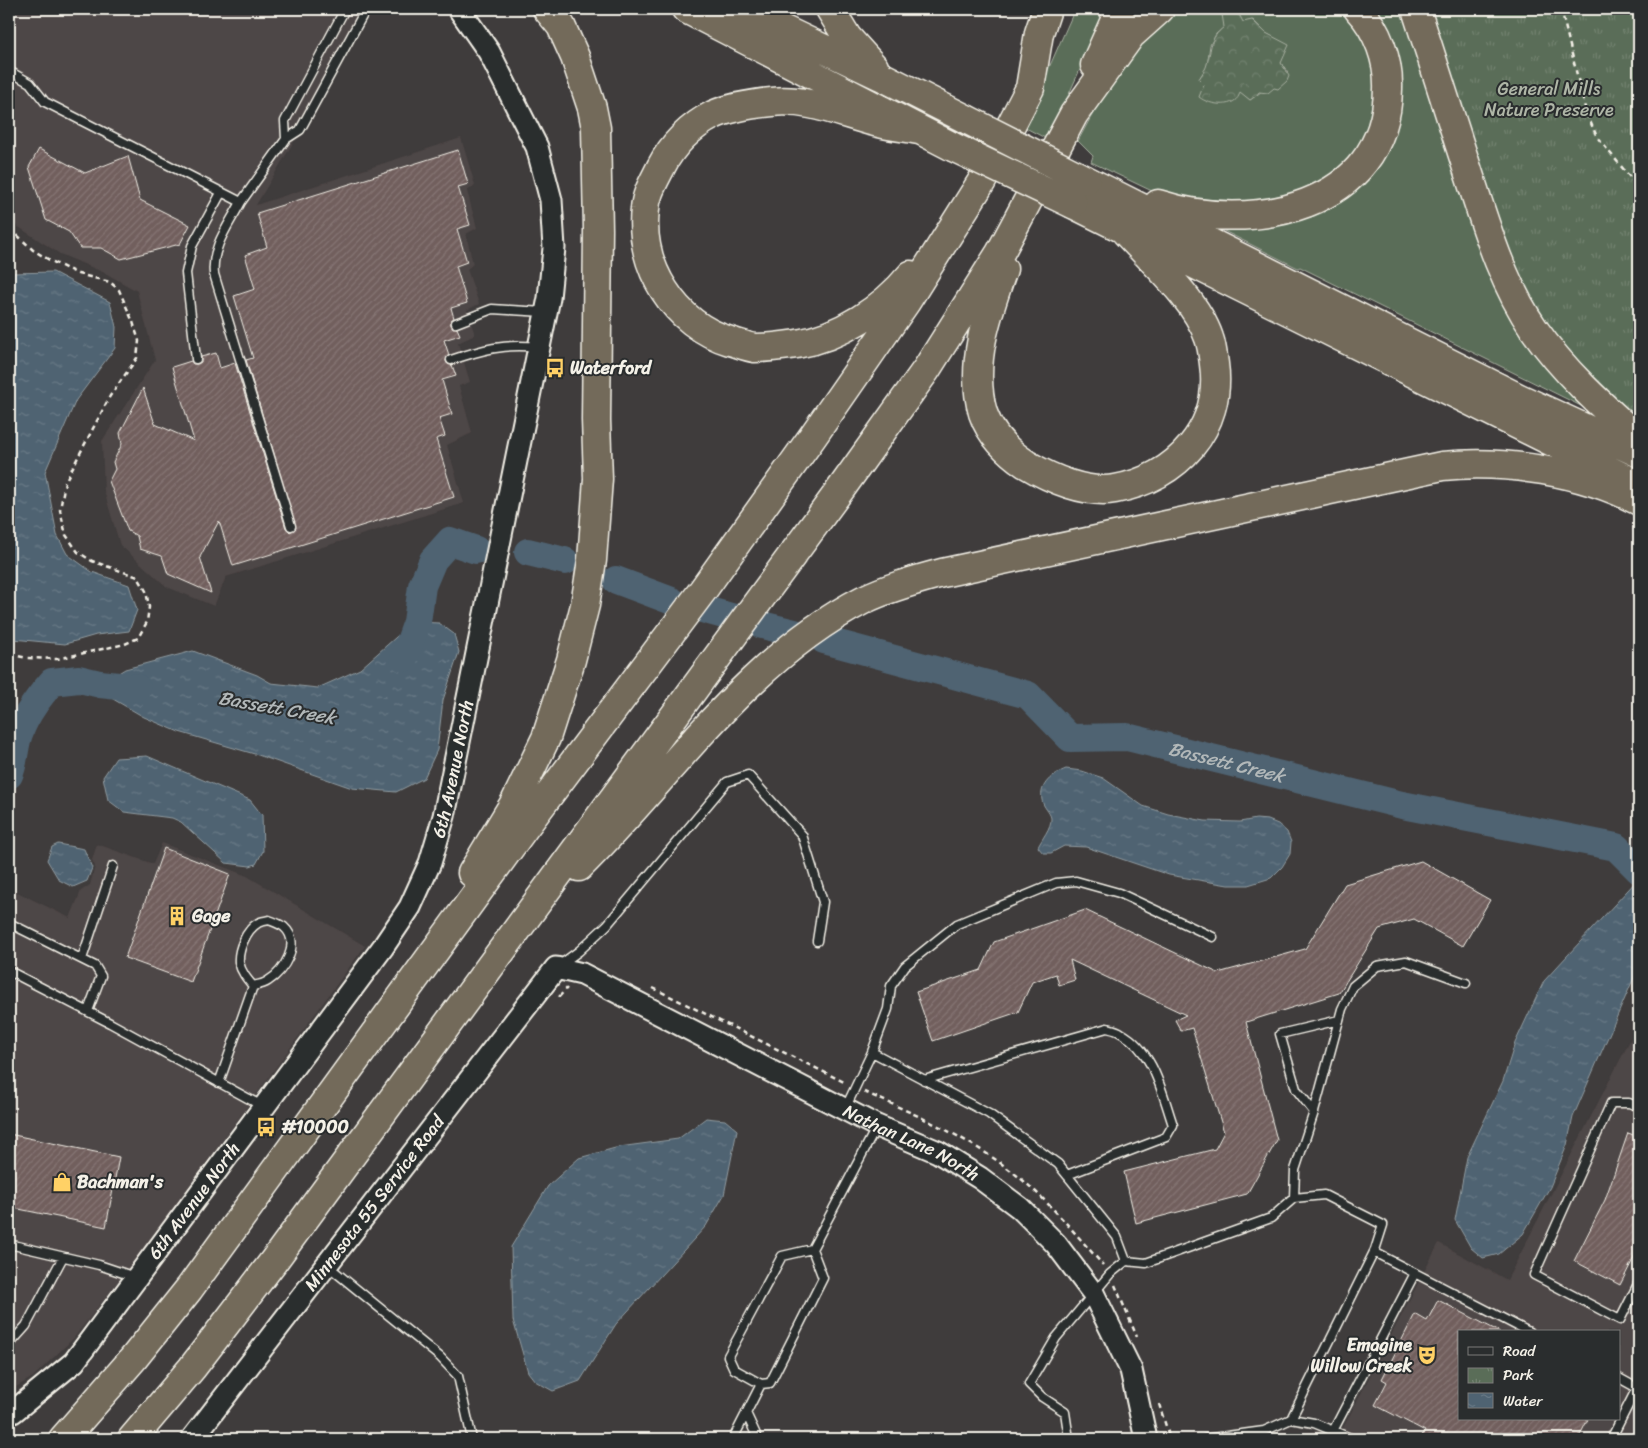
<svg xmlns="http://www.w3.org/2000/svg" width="1648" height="1448" font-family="Sriracha,sans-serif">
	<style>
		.built { fill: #4e4646; fill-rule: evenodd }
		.grass { fill: #5a6d58; stroke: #a7afa0; fill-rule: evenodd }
		.forest { fill: url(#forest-crowns); stroke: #a7afa0 }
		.park { fill: url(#park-tufts); stroke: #a7afa0 }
		.water { fill: url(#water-ripples); stroke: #919ca1 }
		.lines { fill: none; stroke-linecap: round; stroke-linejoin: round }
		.river { stroke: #4f6372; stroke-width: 28 }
		.building { fill: url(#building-hatch); stroke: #f4f1e8 }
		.lane-casing { stroke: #f4f1e8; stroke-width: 11 }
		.secondary-casing { stroke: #f4f1e8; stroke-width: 25 }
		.highway-casing { stroke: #f4f1e8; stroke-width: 31 }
		.path { stroke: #f4f1e8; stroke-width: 2.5; stroke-dasharray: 5 4; stroke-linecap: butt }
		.lane { stroke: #2a2d2e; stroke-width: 8 }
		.secondary { stroke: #2a2d2e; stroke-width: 21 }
		.highway { stroke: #736b5a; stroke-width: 28 }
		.highway-bridge-casing { stroke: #f4f1e8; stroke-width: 31; stroke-linecap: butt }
		.highway-bridge { stroke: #736b5a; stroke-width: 28 }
		.labels { text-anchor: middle; stroke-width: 4; stroke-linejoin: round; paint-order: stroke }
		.park-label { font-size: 18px; fill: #afb6a7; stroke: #2a2d2e }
		.poi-label { font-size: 18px; font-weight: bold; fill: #f4f1e8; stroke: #2a2d2e; text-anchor: start }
		.street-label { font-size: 18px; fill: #f4f1e8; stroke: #2a2d2e }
		.water-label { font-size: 19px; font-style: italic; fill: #b2b8b9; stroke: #2a2d2e }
	</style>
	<defs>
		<pattern id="forest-crowns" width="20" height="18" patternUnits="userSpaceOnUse" patternTransform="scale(1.25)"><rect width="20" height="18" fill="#5a6d58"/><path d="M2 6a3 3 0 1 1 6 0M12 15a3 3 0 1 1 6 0" fill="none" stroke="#728270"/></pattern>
		<pattern id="park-tufts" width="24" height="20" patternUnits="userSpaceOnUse" patternTransform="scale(1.25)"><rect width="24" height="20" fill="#5a6d58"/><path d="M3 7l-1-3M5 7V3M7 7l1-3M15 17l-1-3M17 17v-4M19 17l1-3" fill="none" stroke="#728270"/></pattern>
		<pattern id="water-ripples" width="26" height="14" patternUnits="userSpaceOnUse" patternTransform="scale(1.25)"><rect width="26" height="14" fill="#4f6372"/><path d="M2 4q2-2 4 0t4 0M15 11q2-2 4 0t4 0" fill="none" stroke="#697a86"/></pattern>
		<pattern id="building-hatch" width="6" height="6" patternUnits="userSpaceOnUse" patternTransform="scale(1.25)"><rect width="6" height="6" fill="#715e5d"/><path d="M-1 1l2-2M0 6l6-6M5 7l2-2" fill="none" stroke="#867674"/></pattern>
	</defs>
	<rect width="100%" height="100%" fill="#3f3c3c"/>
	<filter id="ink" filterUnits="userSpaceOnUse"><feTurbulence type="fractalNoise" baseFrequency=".02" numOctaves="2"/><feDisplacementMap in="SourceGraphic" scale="10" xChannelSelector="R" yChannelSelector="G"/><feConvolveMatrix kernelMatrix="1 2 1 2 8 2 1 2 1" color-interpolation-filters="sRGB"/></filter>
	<g filter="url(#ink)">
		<path class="built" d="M9,9H373L256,205L461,138L475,185L467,191L477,228L466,234L473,264L467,269L479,304L467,310L475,335L458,343L470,382L459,386L472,433L447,445L464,503L226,577L214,606L167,587L120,545L104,491L102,441L155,360L137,291L105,273L60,254L14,224L9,225Z
			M162,843L247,876L365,946L140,1253L74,1338L33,1377L9,1391V888L70,918L81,891L90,885L95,866L92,860L97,844L153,864Z
			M1639,1023V1439H1252L1343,1428L1439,1243L1507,1280ZM1459,1332H1619V1419H1459Z"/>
		<path class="grass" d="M1075,9H1107L1069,94L1047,139L1020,125L1044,79Z
			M1171,9H1349L1372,43L1377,122L1337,178L1248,210L1154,192L1091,162L1093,156L1078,141L1112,78ZM1253,20L1266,33L1276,39L1281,63L1288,72L1250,100L1240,91L1204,84L1199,79L1207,66L1210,45L1216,34L1224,27Z
			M1370,9H1410L1585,400L1581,406L1300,267L1298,268L1206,222H1246L1379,155Z"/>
		<path class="forest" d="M1228,10L1240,16L1243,22L1252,20L1266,33L1289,45L1281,63L1289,76L1287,81L1278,89L1274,88L1268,93L1259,92L1256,96L1250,100L1240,92C1237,109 1210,106 1199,97L1204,84L1199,79C1202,74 1206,69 1207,64C1212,47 1209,39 1224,27L1222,14Z"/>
		<path class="park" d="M1424,9H1639V419L1613,406L1578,372L1513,274Z"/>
		<path class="water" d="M53,272L110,302L116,327L115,348L76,400L45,472L57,535L67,554L92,572L129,585L137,610L129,631L96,635L65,644L13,639L9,637V275L12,273Z
			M413,622L439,623L454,634L459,652L443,700L437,750L424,778L396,792L352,788L258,755L179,732L144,717L94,688L125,669L193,651L257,675L271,683L318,688L360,669Z
			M147,756L250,800L262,815L263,851L256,864L250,866L226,863L181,822L172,818L124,812L108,800L103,777L116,758Z
			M1066,769L1082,771L1103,778L1143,806L1168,814L1205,821L1240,822L1256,819L1268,820L1278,824L1287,832L1291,842L1290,854L1282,867L1271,878L1248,885H1228L1169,875L1086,847L1064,846L1051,853H1043L1038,847C1041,840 1052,827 1051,818C1050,812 1043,807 1042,800C1039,784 1053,774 1066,769Z
			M58,844L84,849L92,868L87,881L73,887L59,880L47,860L52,847Z
			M1639,878V966L1573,1117L1567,1145L1550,1187L1523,1234L1499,1254L1483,1258L1471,1248L1455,1220L1467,1157L1503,1081L1515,1043L1544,981Z
			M706,1118L725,1120L737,1130L724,1195L706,1226L616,1324L580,1381L553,1391L535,1381L528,1372L513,1320L511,1247L548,1186L579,1158L619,1147L678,1139Z"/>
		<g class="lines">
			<g class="river">
				<path d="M528,552L565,561"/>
				<path d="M616,580L672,601"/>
				<path d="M702,609L731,617"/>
				<path d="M762,625L795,633"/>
				<path id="s1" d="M824,640L1028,695L1070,738L1127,737L1402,805L1616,847L1639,870"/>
				<path d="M404,658L417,622L422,586L433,560L450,541L476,550"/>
				<path d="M9,775C14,764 14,752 17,740C23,718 37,699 52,682L79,679L100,684L137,688"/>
			</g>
		</g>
		<path class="building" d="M39,149L85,173L128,156L140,200L190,225L180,244L121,259L101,248H80L69,232L46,220L29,167Z
			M458,150L468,184L458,187L470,225L457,229L467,262L456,266L467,303L451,308L454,318L451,320V325L453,328H457L460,335L444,340L449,355L447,357L446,361L448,364L452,365L456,376L442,380L452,414L439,418L445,436L436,439L454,497L233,566L219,521L200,557L211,593L168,574L162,556L140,549L137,536L128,531L109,481L115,469L113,462L122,444L120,433L143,388L155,424L194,441L172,367L191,361L193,364H197L201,362V357L216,353L220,368L235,363L286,528L290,532L296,528L246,360L253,358L234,296L255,289L245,255L267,247L257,213Z
			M164,848L230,874L191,982L125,958Z
			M1421,861L1490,900L1463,946L1414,919L1379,929L1339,993L1246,1022L1277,1140L1247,1194L1136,1223L1124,1172L1215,1149L1224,1132L1192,1028L1181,1031L1175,1020L1186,1015L1070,960L1075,980L1059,985L1056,974L1032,982L1018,1012L933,1041L916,992L981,970L994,942L1085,910L1218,973L1305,949L1345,884Z
			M1628,1133L1639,1137V1248L1620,1285L1574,1261L1605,1200Z
			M9,1134L119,1157L106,1227L9,1207Z
			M1438,1300L1500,1332H1459V1419H1588L1578,1439H1420L1425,1431L1375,1405L1387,1382L1382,1379L1415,1314L1427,1321Z"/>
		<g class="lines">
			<defs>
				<path id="lane" d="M9,71L30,83L45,102L241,202L286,139L300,130L366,9
					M286,139L285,121L345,9
					M241,202C229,225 211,247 214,274L291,526
					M456,323L492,309L544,312
					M196,359L186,273L192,246L221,193
					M451,360C481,350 505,343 537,347
					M269,920C274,922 280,924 284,927C302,943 284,971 268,981C264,984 258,985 253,986C247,979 241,972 239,962C238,950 246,930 258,923C261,921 266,921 269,920Z
					M9,923L95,966L101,976L88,1011
					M82,959L113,866
					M560,965L579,951L607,925L727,782L748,775L802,835L823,902L817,941
					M9,971L110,1023L262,1106
					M872,1052L888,1009L891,986L905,966L957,924L1056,883L1076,881L1119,893L1213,937
					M924,1080L1107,1028C1111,1029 1117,1030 1121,1033C1154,1051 1162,1093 1173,1125L1166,1137L1067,1175
					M219,1083L253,986
					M1639,1107L1629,1103H1611L1534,1275L1620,1320L1639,1282
					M845,1109L872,1052L989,1114L1058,1164L1117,1237L1126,1261L1110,1274L1056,1338L1029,1384L1042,1397L1065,1412L1069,1439
					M1314,1112L1296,1089L1280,1034L1339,1020
					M1294,1198L1295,1170L1314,1112L1342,1009L1353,986L1377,966L1406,961L1466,983
					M9,1244L99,1265L135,1277
					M1374,1252L1529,1332
					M1126,1261L1146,1263L1271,1218L1294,1198L1324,1195L1383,1225L1375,1250L1291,1419L1264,1431L1205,1439
					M328,1266L440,1357L458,1376L472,1439
					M9,1345L26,1326L63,1257
					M1619,1378L1639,1389
					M761,1384L770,1383L823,1278L812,1249
					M746,1413L758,1439
					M1291,1419L1314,1423L1353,1439
					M1333,1431L1415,1273
					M733,1439L761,1384L734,1369L728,1356L782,1256L812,1249L876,1128
					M1611,1439L1637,1388"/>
				<g id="secondary">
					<path id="s2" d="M9,1413L13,1412L74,1362L383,947L410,907L430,863L444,816L549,298L554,248L551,200L537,147L489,52L459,9"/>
					<path id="s3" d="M192,1439L556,968L582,974L844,1109L877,1126L938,1152L980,1178L1020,1208L1056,1244L1093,1293L1131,1370L1146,1439"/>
				</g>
				<path id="highway" d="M686,9L953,147
					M740,9L881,76L966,119
					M830,9L847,37L874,67
					M1416,9C1433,62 1450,115 1467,168C1485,223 1501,281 1534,329C1564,372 1601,405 1639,439
					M1095,65L1120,9
					M1086,180L1519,398L1639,453
					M1073,204L1629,480
					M1158,204C1250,234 1386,209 1388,89C1389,61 1378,30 1358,9
					M1003,269C987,314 969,365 983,413C990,434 1008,452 1026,464C1051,479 1086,494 1115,489C1177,478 1223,428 1214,364C1213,356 1212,346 1209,338C1196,299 1151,260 1123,229
					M911,275C883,309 840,337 797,344C784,346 769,348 755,348C747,347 738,343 730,341C675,325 638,266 645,209C646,194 654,181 661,167C672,145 691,126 713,115C731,107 752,104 772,102C808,98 840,113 875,122C889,126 904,127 919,130
					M579,867C671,776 745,661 863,600C887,588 916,580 942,573L1442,466C1506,460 1581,471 1639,501
					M472,873L515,802L546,738L571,660L585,605L592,560L598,479L596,420L598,230L596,128L592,108L575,57L561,26L547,9
					M63,1439L133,1359L189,1289L525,827L703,590L813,436L906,302L982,181L1030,88L1039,33L1047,9
					M132,1439L192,1368L273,1262L843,486L926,370L1000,253L1074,114L1131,35L1160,9"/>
			</defs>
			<use href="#lane" class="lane-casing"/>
			<use href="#secondary" class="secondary-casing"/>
			<use href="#highway" class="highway-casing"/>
			<path class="path" d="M1561,9L1586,112L1597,137L1639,188
				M9,233H15L33,250L51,261L78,274L110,282L119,290L133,322L139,341L137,358L110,396L65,482L60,510L66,535L78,552L92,561L138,577L146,591L149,607L147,622L138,638L125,644L57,659L27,658L9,654
				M653,988L846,1083
				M559,997L567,988
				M864,1092C925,1118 987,1146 1036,1192C1060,1215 1081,1240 1103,1265
				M1115,1285L1137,1337
				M1159,1404L1170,1439"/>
			<use href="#lane" class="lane"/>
			<use href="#secondary" class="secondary"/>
			<use href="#highway" class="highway"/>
			<defs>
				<path id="highway-bridge" d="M966,119L1086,180
					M953,147L1073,204"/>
			</defs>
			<use href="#highway-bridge" class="highway-bridge-casing"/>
			<use href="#highway-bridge" class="highway-bridge"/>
		</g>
	</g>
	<defs>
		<symbol id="bus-bare" viewBox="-9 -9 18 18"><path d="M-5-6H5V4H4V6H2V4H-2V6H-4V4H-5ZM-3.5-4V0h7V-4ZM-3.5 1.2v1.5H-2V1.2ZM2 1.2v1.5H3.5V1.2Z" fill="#ffd166" stroke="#2a2d2e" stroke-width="2.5" paint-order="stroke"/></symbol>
		<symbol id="building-bare" viewBox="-9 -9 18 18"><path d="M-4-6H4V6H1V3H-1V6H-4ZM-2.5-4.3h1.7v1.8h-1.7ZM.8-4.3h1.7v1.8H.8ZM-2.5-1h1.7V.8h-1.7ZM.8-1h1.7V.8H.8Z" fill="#ffd166" stroke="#2a2d2e" stroke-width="2.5" paint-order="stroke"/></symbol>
		<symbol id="shop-bare" viewBox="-9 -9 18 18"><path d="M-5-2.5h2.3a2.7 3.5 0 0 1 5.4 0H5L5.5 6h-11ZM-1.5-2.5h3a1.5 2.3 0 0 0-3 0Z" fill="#ffd166" stroke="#2a2d2e" stroke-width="2.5" paint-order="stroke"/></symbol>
		<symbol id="theatre-bare" viewBox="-9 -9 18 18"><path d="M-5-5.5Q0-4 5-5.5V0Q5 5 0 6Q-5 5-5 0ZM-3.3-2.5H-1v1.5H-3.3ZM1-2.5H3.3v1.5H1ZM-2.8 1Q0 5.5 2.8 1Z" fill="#ffd166" stroke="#2a2d2e" stroke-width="2.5" paint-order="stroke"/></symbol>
	</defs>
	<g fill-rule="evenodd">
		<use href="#bus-bare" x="541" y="354" width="28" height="28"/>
		<use href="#building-bare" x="163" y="902" width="28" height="28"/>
		<use href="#bus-bare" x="252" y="1113" width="28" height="28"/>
		<use href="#shop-bare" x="48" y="1168" width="28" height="28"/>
		<use href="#theatre-bare" x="1413" y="1341" width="28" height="28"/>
	</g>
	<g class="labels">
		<g class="park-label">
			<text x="1549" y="95">General Mills<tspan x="1549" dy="21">Nature Preserve</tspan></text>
		</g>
		<g class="poi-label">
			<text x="570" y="374">Waterford</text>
			<text x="192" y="922">Gage</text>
			<text x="281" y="1133">#10000</text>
			<text x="77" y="1188">Bachman's</text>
			<text x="1412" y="1351" text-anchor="end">Emagine<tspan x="1412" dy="21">Willow Creek</tspan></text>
		</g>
		<g class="street-label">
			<text dy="6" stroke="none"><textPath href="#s2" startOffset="794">6th Avenue North</textPath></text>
			<text dy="6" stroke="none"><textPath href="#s3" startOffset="992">Nathan Lane North</textPath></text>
			<text dy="6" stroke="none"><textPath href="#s2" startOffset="284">6th Avenue North</textPath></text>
			<text dy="6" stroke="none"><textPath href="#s3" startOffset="298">Minnesota 55 Service Road</textPath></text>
		</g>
		<g class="water-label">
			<text transform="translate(277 707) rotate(10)" y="7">Bassett Creek</text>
			<text dy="7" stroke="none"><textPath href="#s1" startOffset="431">Bassett Creek</textPath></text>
		</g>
	</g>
	<rect width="1648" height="1448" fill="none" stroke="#2a2d2e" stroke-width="30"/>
	<rect x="15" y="15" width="1618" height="1418" fill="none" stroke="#f4f1e8" stroke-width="2" filter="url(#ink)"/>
	<rect x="1458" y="1330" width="162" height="90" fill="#2a2d2e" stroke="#7b7b78"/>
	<rect x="1468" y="1347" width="25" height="8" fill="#2a2d2e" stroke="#7b7b78"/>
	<text x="1503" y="1356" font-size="15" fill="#f4f1e8">Road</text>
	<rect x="1468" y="1368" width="25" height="15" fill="url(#park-tufts)" stroke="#7b7b78"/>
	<text x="1503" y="1380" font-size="15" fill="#f4f1e8">Park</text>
	<rect x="1468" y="1393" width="25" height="15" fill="url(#water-ripples)" stroke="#7b7b78"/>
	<text x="1503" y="1406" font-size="15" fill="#f4f1e8">Water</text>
</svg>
